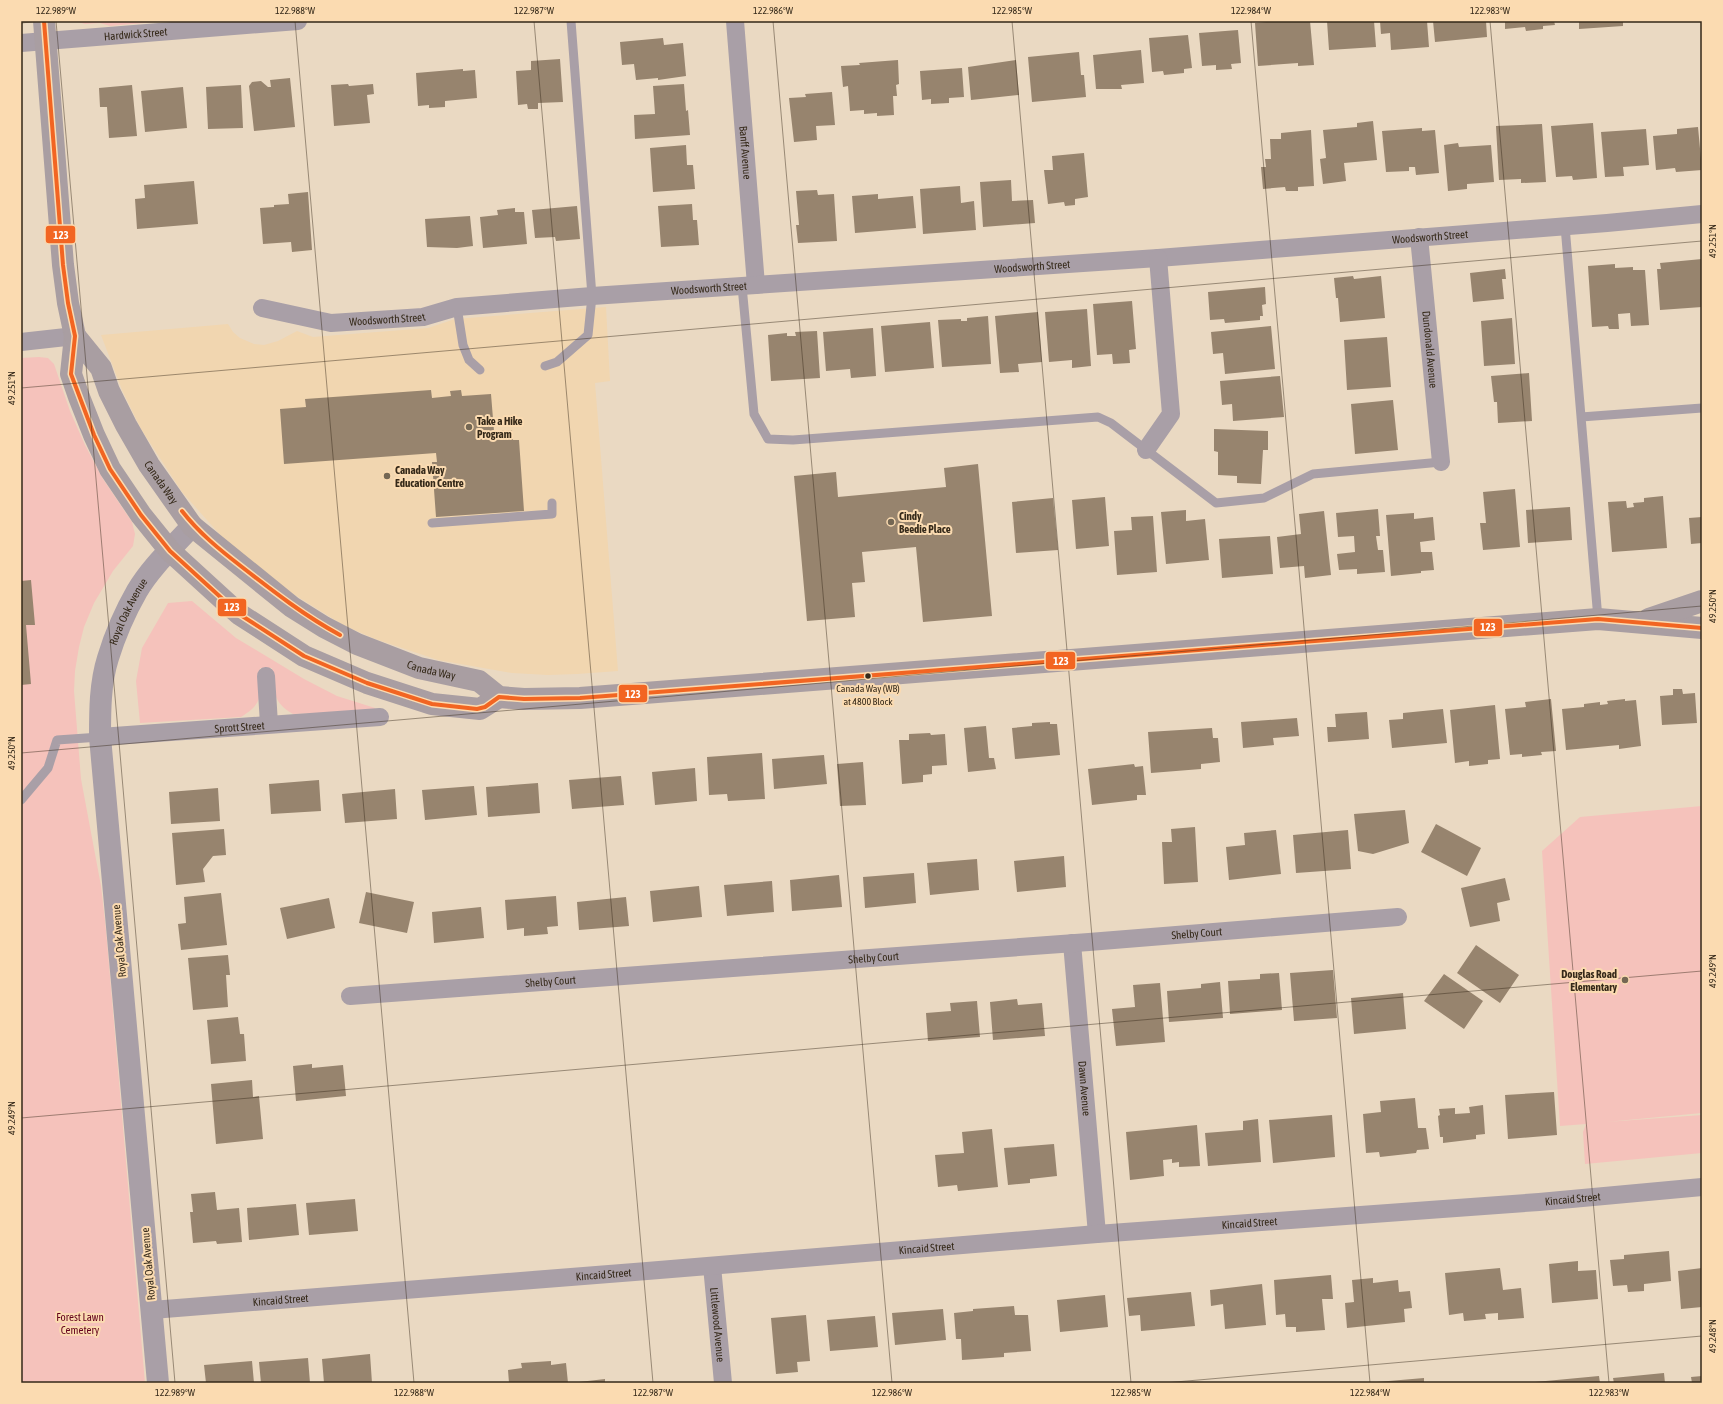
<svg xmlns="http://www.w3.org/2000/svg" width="1723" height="1404" font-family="'Asap Condensed',sans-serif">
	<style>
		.built { fill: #f1d6b0 }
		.green { fill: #f5c2bb }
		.building { fill: #97846e }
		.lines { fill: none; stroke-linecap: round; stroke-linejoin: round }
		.service { stroke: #a99fa7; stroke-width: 9 }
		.minor { stroke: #a99fa7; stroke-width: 18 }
		.tertiary { stroke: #a99fa7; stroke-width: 22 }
		.secondary { stroke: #a99ea2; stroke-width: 22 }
		.bus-1-casing { stroke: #fbdbb1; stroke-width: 7 }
		.bus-1 { stroke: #f26522; stroke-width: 4 }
		.ticks { fill: none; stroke: #352919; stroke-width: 1; stroke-opacity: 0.45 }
		.poi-dot { fill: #746754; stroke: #fbdbb1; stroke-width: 1.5 }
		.bus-dot { fill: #352919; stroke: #fbdbb1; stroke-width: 1.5 }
		.labels { text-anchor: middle; stroke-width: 4; stroke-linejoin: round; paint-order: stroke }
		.bus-label { font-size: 10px; fill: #352919; stroke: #fbdbb1 }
		.street-label { font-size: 11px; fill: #352919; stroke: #fbdbb1 }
		.poi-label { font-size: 11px; font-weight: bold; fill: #352919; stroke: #fbdbb1; text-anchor: start }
		.park-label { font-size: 11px; fill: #62001b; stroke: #fbdbb1 }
		.line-badge { stroke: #fbdbb1; stroke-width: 1.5 }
		.badge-label { font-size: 11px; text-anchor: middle; font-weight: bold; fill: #fff }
		.neatline { fill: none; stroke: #352919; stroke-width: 1.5 }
		.ticks-label { font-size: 10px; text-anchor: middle; fill: #352919 }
	</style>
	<rect width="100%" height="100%" fill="#ead9c2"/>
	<path class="built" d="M606,307L610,381L595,383L618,671L577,674L548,675L512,673L438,660L375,639L343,625L274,582L223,538L182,492L141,429L122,390L101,335L228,324L233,332L240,338L254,344L264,345L278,341L297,331L313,337L428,328L455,319Z"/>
	<path class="green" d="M75,21H167L110,26L100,23L85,24Z
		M39,357L48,358L54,364L70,411L85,445L103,479L132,522L135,534L133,546L113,571L94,603L84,627L79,647L75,671L74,691L81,779L101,886L106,930L145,1383H21V358Z
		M192,601L236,638L304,679L337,696L375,708V711L293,714C272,702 274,690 272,668H260C258,694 267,701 241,717L140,723L136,681L142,648L168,603Z
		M1702,806V1113L1606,1122L1702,1115V1153L1585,1164L1583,1132L1586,1124L1560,1126L1542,851L1580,817Z"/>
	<path class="building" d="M1278,21H1310L1314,65L1298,66V63L1258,66L1255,23Z
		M1327,21H1374L1376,47L1329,50Z
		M1380,21H1427L1429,47L1391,50L1390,33L1381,34Z
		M1433,21H1486L1487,37L1435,42Z
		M1505,21H1554L1555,25L1543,26V29L1526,31L1525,27L1505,29Z
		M1579,21H1623V26L1579,29Z
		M1238,30L1241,63L1231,64L1232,69L1216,70V65L1202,66L1199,33Z
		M1188,35L1192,68L1184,69V73L1164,75L1163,71L1152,72L1149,38Z
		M663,38L664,45L683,43L686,76L658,80V78L636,80L634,64L622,65L620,42Z
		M1141,50L1144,83L1121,85L1122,89H1096L1093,55Z
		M1079,52L1081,75H1084L1086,97L1032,102L1028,57Z
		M560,59L563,102L538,103V109H528L527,104L518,105L516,71L531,70V61Z
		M898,60L899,84L896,85L897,96H893L894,115L877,116V113L864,114V110L850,111L848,86L843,87L841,66L860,65L859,63Z
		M1016,60L1019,95L971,100L968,67Z
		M962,68L964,97L949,98V103L931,104V99L922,100L920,71Z
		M463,69V71L475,70L477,98L445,101V107L429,108V105L418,106L416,73Z
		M290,78L295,127L254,131L249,86L252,82L261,81L268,87H271L270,80Z
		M348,84L349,86L373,84L374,94L367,95L370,123L334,126L331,85Z
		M684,84L686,111L688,110L690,135L635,139L634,115L655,114L653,86Z
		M132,85L137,136L109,138L107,107H100L99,88Z
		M241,85L243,128L208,129L206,87Z
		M183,87L187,128L145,132L141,91Z
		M832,92L835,125L816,126L817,140L794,142L789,98L806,97L805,94Z
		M1373,121L1377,160L1344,163L1346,181L1323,184L1320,159L1326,158L1323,130L1357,127V123Z
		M1593,123L1597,178L1573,180L1572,176L1556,177L1551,126Z
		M1542,124L1546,182L1521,183V179L1499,180L1496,126Z
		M1698,127L1702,170L1676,172L1675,168L1656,170L1653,136L1677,134V129Z
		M1422,128V131L1435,130L1439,173L1416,175L1415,167H1409V171L1386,172L1382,131Z
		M1646,129L1649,165L1623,167L1624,176L1605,177L1601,132Z
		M1311,130L1314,186L1298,187V191H1286L1285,187L1263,189L1261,167H1266L1265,159H1271L1270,139H1281V133Z
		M1458,143L1459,147L1491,145L1494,182L1467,184V189L1448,191L1444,145Z
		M686,145L687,165H693L695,189L653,192L650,148Z
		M1084,153L1088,197L1075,199V205L1065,206L1064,202L1048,204L1044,170H1053L1052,156Z
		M1011,180L1012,201L1033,200L1035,223L983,227L980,182Z
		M194,181L198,224L137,229L135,199L145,198L144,185Z
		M960,186L961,203L974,201L976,230L923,234L920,189Z
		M817,190L818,195L834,194L837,241L798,243L796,225H799L796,191Z
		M308,192L312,250L292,252L291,242L263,244L260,208L274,207V205L289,204L288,194Z
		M878,194V199L913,196L916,228L855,233L852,196Z
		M692,204L693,220H697L699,245L661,247L658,206Z
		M577,206L580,239L556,241L555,237L535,238L532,210Z
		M515,208V212H524L527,244L483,248L480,217L498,215L497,210Z
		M470,216L473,246L457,248L427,247L425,219Z
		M1702,259V307L1660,310L1657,269H1661L1660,263Z
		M1615,264V268L1633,267V270H1645L1649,325L1631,326L1630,313L1618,314L1619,329H1609L1608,326L1592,327L1588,266Z
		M1505,269L1506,279H1502L1504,299L1473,302L1470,273Z
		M1353,276L1354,279L1381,276L1385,318L1340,322L1338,298H1336L1334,278Z
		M1265,287L1266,304L1262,305L1263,316H1260V320L1225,323L1224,319L1210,320L1208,292Z
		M1132,301L1136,349L1129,350L1130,363L1113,364L1112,354L1097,355L1093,304Z
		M1087,309L1091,366L1072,368V360L1049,362L1045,312Z
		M1038,312L1042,362L1018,364L1019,372L1000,373L995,316Z
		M988,316L991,364L942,367L938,320L961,319V321H967V318Z
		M1512,318L1515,364L1484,366L1481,321Z
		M930,322L934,368L885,372L881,326Z
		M1271,326L1275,369L1225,374L1223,353L1213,354L1211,332Z
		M873,328L876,376L851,378L850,369L826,371L823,332Z
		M817,331L820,378L771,381L768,335L787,333V336H796L795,332Z
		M1387,337L1391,387L1347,390L1344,340Z
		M1529,373L1532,421L1498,423L1497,402H1494L1491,376Z
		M1280,376L1284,417L1233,421L1232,404L1222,405L1220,381Z
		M431,390L432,398L451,396L450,391L461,390L462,396L491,394L494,431L512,430L513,440H519L524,511L436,517L432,462H437L436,453L284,464L280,409L306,407L305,399Z
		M1393,400L1398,450L1355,454L1351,404Z
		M1214,429L1268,431V450H1263L1261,484L1237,483V476L1218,475V452L1214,451Z
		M978,464L992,616L923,622L916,547L862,552L865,582L852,583L855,617L807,621L794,476L836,472L838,497L946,487L944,468Z
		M1515,489L1520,547L1483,550L1480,523H1486L1483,492Z
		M1663,496L1667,548L1612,552L1608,502L1626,501L1627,508L1634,507L1633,503L1644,502V498Z
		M1105,497L1109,546L1076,549L1072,500Z
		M1053,498L1058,550L1016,553L1012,502Z
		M1570,507L1572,540L1528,543L1526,510Z
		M1378,509L1380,536H1376L1378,550H1383L1385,572L1357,574V569L1339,570L1337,554L1355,552L1354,536L1338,537L1336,513Z
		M1186,510V521L1205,519L1209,560L1166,564L1161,512Z
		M1324,511L1331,575L1305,578L1304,566L1280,568L1277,537L1301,534L1299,514Z
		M1414,513V519L1433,517L1435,540L1420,542L1421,552H1432L1434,570L1421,571V573L1391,576L1386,515Z
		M1153,516L1157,572L1117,575L1114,531L1132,530L1131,517Z
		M1702,517V543L1691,544L1689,518Z
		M1270,536L1273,574L1222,578L1219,539Z
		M31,580L35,625H26L31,684L21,685V581Z
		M1673,689H1682L1683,694L1695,693L1697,723L1662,725L1660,696L1673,695Z
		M1551,699L1556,751L1541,752L1542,755L1522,757V754L1510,755L1505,709L1526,707L1525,702Z
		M1625,699V701L1636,700L1641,746L1619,749V745L1566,750L1562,709L1584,707V704L1600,702V705L1608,704L1607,701Z
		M1495,705L1500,759L1488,760V764L1469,766V761L1455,763L1450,710Z
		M1443,709L1447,743L1392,748L1389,720L1403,719V713Z
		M1367,712L1369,739L1328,742L1327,727H1336L1335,714Z
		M1297,718L1299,736L1273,738L1274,745L1243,748L1241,722Z
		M1050,722V724H1057L1060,755L1015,759L1012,728L1032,726V723Z
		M986,726L989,758H994L996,769L968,772L964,728Z
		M1212,728L1213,738H1218L1220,762L1201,764V769L1151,773L1148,732Z
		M930,733L931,735L945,734L947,765L932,766V774L923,775V782L902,784L899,740H909V734Z
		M762,753L765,799L728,801L727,794L709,795L707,757Z
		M824,755L827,784L774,789L772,759Z
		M863,762L866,805L840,806L837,764Z
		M1134,764L1135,767L1143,766L1146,795H1137V800L1092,805L1088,769Z
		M695,768L697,801L655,805L652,772Z
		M621,776L624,805L572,809L569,780Z
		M319,780L321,811L271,814L269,784Z
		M538,783L540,813L488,817L486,787Z
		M474,786L477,815L425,820L422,790Z
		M218,788L220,821L171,824L169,792Z
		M395,789L397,819L345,823L342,794Z
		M1405,810L1409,843L1373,854L1358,851L1354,814Z
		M1436,824L1481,848L1467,876L1421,852Z
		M1195,827L1198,882L1164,884L1162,842H1172L1171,829Z
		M224,829L226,855L213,856L203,869L205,882L176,885L172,833Z
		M1276,830L1281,874L1229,880L1226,847L1245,845L1244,833Z
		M1348,830L1351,869L1296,873L1293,835Z
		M1064,856L1066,887L1017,892L1014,861Z
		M977,859L979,890L930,895L927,863Z
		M914,873L916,903L865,908L863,877Z
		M839,875L842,907L792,911L790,880Z
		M1505,878L1510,900L1497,903L1500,921L1470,927L1461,888Z
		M772,881L774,912L727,916L724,885Z
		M699,886L702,917L653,922L650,891Z
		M366,892L414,902L407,933L359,923Z
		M221,893L227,945L181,950L178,924L186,923L184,897Z
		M556,896L558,926L547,927L548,934L524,936V928L507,930L505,900Z
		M626,897L629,926L579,930L577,902Z
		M329,898L335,928L287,939L280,908Z
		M481,907L484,938L434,943L432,912Z
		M1476,945L1519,975L1500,1003L1457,973Z
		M228,955L230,975H226L228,1007L193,1010L188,958Z
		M1333,970L1337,1018L1294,1021L1290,973Z
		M1279,973L1282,1010L1230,1014L1228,981L1260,979V974Z
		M1444,974L1483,1001L1464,1029L1424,1001Z
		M1220,982L1223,1018L1169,1022L1167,991L1201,988V984Z
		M1160,983L1165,1042L1116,1046L1112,1009L1135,1007L1133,985Z
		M1403,993L1406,1029L1354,1034L1351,998Z
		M1017,999L1018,1005L1042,1003L1045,1036L993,1040L990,1002Z
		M977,1001L980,1037L928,1041L926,1013L951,1011L950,1003Z
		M238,1017L240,1034H244L246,1061L211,1064L207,1020Z
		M312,1064V1068L343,1065L346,1096L296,1101L293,1066Z
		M252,1080L253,1097L259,1096L263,1139L216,1144L211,1084Z
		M1554,1092L1557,1135L1508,1139L1505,1095Z
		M1415,1098L1418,1128H1426L1429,1149L1417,1150L1416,1153L1380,1157L1379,1152L1366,1153L1363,1114L1381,1112L1380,1101Z
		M1483,1105L1485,1134L1476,1135V1139L1443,1143V1137H1440L1438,1116L1440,1115L1439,1109L1455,1108V1114L1470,1113L1469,1107Z
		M1332,1115L1335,1157L1273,1163L1269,1120Z
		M1258,1119L1261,1162L1208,1166L1205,1133L1243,1130V1121Z
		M1197,1125L1200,1166L1179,1167V1162L1172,1163V1159L1163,1160L1164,1176L1130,1180L1126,1132Z
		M992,1129L998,1187L958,1191L957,1185L938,1187L935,1155L964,1153L962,1132Z
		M1054,1144L1057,1176L1030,1179V1183L1008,1185L1004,1148Z
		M215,1192L217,1210L239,1208L242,1242L217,1244L216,1241L193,1243L190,1212H193L191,1194Z
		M355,1199L358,1231L309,1235L306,1203Z
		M296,1204L299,1235L249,1240L247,1208Z
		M1669,1251L1671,1281L1644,1284V1291L1628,1292L1627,1285L1613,1286L1610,1260L1624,1259V1255Z
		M1578,1261V1271L1596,1270L1598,1299L1552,1303L1549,1264Z
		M1500,1268L1503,1290L1521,1288L1524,1318L1498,1320V1313L1485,1314L1486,1319L1464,1321L1463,1313L1449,1315L1445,1273Z
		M1702,1268V1307L1681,1309L1678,1271Z
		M1331,1275L1333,1299H1322L1325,1330L1296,1332V1327H1286L1285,1314L1276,1315L1274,1280Z
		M1373,1278V1283L1398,1280L1399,1292L1410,1291L1412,1308L1404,1309L1405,1322L1347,1328L1345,1303L1354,1302L1352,1280Z
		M1262,1284L1266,1325L1225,1329L1223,1304L1211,1306L1210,1290Z
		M1191,1292L1195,1326L1141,1331L1140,1315L1129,1316L1127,1298Z
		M1105,1295L1108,1327L1060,1332L1057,1300Z
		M1014,1306L1015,1315H1028L1031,1351L1004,1353V1357L962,1360L961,1339H956L954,1313L973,1311V1309Z
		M943,1309L946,1340L895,1345L892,1313Z
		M806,1315L810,1361L797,1362L798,1372L776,1374L771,1318Z
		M875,1316L878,1347L830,1351L827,1320Z
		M370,1354L372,1383H324L322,1359Z
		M308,1358L310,1383H261L259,1362Z
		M252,1361L254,1383H206L204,1365Z
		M551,1361V1365L566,1363L568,1383H509L508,1370L522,1368L521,1363Z
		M1664,1373L1665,1383H1614L1613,1378Z
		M1599,1376L1600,1383H1535V1382Z
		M1702,1376V1383H1692L1691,1377Z
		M1424,1378V1383H1377V1382Z
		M605,1379V1383H579V1382Z"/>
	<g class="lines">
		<path class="service" d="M1565,226L1598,619
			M742,286L754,414L768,439L793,440L1098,417L1111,423L1216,503L1264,498L1313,474L1441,462
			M457,307L463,345L469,360L480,370
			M545,366L557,362L588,335L592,296L571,21
			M1581,417L1702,408
			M432,523L552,514V503
			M21,800L48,768L57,740L100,737"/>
		<g class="minor">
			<path id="s1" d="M735,21L756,285"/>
			<path id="s2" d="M21,43L298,21"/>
			<path id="s3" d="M1419,237L1441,462"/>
			<path id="s4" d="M262,308L331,323L423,317L457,307L592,296L1158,258L1607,223L1702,214"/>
			<path d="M21,342L75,336"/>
			<path d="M1146,450L1171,414L1158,258"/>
			<path d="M266,676L269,724"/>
			<path id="s5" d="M100,737L380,717"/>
			<path id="s6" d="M1072,943L1097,1234"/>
			<path id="s7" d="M350,996L1089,942L1398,917"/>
			<path id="s8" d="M712,1266L723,1383"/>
			<path id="s9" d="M152,1310L647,1271L1097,1234L1539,1202L1702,1187"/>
		</g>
		<path class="tertiary" id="s10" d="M158,1383L100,737C100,711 100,683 108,658C115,635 125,612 137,591C151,567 174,546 192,526"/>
		<g class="secondary">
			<path d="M44,21L63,265L68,303L75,336L71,374L79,397L94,435L110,469L141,515L170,551L239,614L304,656L367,683L432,704L480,709L499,697"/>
			<path id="s11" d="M75,336L101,368L109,391L126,425L149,465L192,526L292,607L324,627L357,644L419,668L479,681L499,697L524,699L580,698L1598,619L1702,628"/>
			<path d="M1649,619L1702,601"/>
		</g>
		<defs>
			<path id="bus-1" d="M44,21L63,265L68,303L75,336L71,374L94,435L110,469L141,515L170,551L239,614L304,656L367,683L432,704L477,709L485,707L499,697L524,699L580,698L1598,619L1702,628
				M182,511C199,533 220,550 242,567C274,592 305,616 340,635"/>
		</defs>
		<use href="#bus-1" class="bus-1-casing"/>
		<use href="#bus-1" class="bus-1"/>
	</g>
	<path class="ticks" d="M56,21L175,1383M295,21L414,1383M534,21L653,1383M773,21L892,1383M1012,21L1131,1383M1251,21L1370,1383M1490,21L1609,1383M21,23L41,21M21,388L1702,241M21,753L1702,606M21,1118L1702,971M1164,1383L1702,1336"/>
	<g class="poi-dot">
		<circle cx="469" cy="427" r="4"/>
		<circle cx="387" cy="476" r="4"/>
		<circle cx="891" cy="522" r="4"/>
		<circle cx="1625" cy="980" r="4"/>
	</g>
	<circle class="bus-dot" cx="868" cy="676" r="3.5"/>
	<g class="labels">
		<g class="bus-label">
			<text x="868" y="692">Canada Way (WB)<tspan x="868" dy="13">at 4800 Block</tspan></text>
		</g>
		<g class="street-label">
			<text dy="4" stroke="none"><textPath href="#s2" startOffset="115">Hardwick Street</textPath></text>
			<text dy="4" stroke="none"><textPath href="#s1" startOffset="132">Banff Avenue</textPath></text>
			<text dy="4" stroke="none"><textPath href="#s4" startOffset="1174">Woodsworth Street</textPath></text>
			<text dy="4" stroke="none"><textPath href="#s4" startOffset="775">Woodsworth Street</textPath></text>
			<text dy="4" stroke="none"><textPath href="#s4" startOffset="451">Woodsworth Street</textPath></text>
			<text dy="4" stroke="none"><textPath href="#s4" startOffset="127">Woodsworth Street</textPath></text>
			<text dy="4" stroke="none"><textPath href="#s3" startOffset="113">Dundonald Avenue</textPath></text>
			<text dy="4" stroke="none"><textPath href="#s11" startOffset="171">Canada Way</textPath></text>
			<text dy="4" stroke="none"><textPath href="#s10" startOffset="779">Royal Oak Avenue</textPath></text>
			<text dy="4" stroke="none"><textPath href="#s11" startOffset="507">Canada Way</textPath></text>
			<text dy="4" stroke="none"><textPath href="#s5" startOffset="140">Sprott Street</textPath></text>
			<text dy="4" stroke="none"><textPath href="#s7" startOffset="849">Shelby Court</textPath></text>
			<text transform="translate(119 941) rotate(-95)" y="4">Royal Oak Avenue</text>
			<text dy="4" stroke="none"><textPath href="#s7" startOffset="525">Shelby Court</textPath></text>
			<text dy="4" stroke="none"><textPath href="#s7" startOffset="201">Shelby Court</textPath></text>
			<text dy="4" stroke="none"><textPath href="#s6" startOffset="146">Dawn Avenue</textPath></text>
			<text dy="4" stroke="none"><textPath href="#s9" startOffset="1425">Kincaid Street</textPath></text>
			<text dy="4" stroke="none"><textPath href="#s9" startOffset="1101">Kincaid Street</textPath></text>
			<text dy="4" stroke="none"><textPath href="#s9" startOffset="777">Kincaid Street</textPath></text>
			<text transform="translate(148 1264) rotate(-95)" y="4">Royal Oak Avenue</text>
			<text dy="4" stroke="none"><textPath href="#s9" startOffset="453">Kincaid Street</textPath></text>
			<text dy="4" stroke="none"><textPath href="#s9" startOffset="129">Kincaid Street</textPath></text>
			<text dy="4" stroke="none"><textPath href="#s8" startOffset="59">Littlewood Avenue</textPath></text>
		</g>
		<g class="poi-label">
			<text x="477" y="425">Take a Hike<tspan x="477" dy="13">Program</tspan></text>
			<text x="395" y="474">Canada Way<tspan x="395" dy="13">Education Centre</tspan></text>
			<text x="899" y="520">Cindy<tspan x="899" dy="13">Beedie Place</tspan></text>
			<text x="1617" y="978" text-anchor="end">Douglas Road<tspan x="1617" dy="13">Elementary</tspan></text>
		</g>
		<g class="park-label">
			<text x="80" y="1321">Forest Lawn<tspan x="80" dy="13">Cemetery</tspan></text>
		</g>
	</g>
	<g class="line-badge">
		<rect x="45" y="225" width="31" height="19" rx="4" fill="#f26522"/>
		<rect x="217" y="598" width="30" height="19" rx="4" fill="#f26522"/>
		<rect x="1473" y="618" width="30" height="19" rx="4" fill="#f26522"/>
		<rect x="1045" y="651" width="31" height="19" rx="4" fill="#f26522"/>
		<rect x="618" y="684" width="30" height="19" rx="4" fill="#f26522"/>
	</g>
	<g class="badge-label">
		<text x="61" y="239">123</text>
		<text x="232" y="611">123</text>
		<text x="1488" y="631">123</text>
		<text x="1061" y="665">123</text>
		<text x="633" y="698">123</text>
	</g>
	<rect width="1723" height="1404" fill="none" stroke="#fbdbb1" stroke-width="44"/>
	<rect x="22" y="22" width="1679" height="1360" class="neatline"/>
	<g class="ticks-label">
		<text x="56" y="14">122.989°W</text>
		<text x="295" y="14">122.988°W</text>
		<text x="534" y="14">122.987°W</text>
		<text x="773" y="14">122.986°W</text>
		<text x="1012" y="14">122.985°W</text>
		<text x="1251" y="14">122.984°W</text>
		<text x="1490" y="14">122.983°W</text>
		<text transform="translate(1712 241) rotate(-90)" y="4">49.251°N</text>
		<text transform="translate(11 388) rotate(-90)" y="4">49.251°N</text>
		<text transform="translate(1712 606) rotate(-90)" y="4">49.250°N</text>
		<text transform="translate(11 753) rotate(-90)" y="4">49.250°N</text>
		<text transform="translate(1712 971) rotate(-90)" y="4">49.249°N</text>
		<text transform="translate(11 1118) rotate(-90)" y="4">49.249°N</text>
		<text transform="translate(1712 1336) rotate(-90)" y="4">49.248°N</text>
		<text x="175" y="1396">122.989°W</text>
		<text x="414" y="1396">122.988°W</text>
		<text x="653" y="1396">122.987°W</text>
		<text x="892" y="1396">122.986°W</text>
		<text x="1131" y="1396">122.985°W</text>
		<text x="1370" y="1396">122.984°W</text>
		<text x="1609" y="1396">122.983°W</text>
	</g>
</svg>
